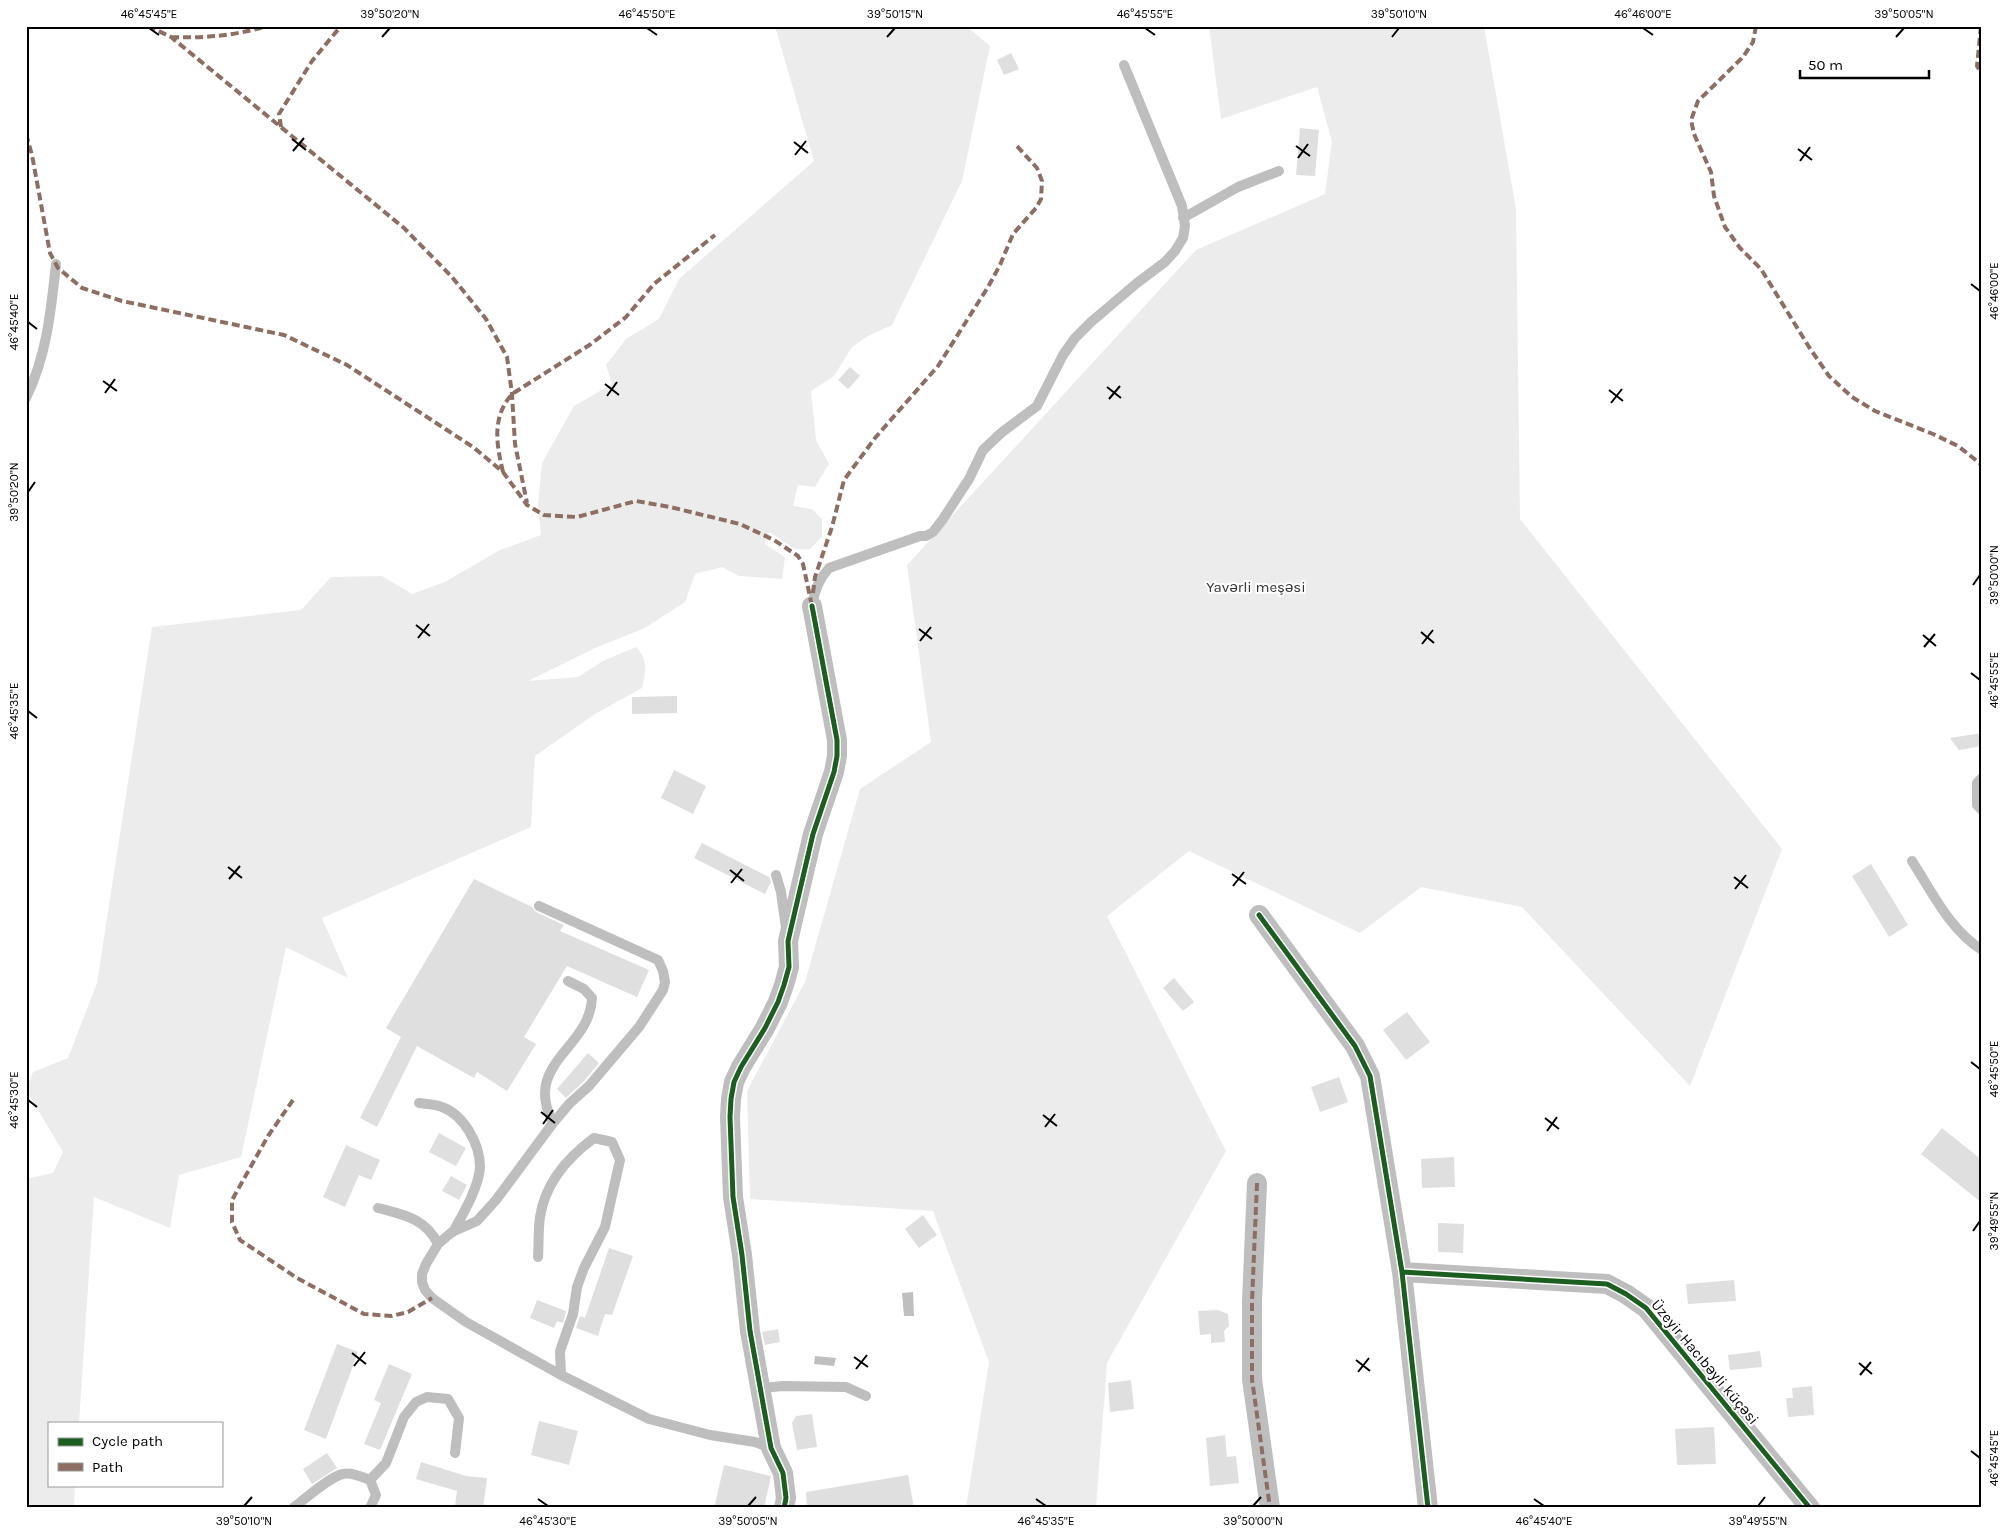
<svg xmlns="http://www.w3.org/2000/svg" width="2008" height="1534" font-family="Karla,sans-serif">
	<style>
		.green { fill: #ececec }
		.water { fill: #bfbfbf }
		.building { fill: #dfdfdf }
		.lines { fill: none; stroke-linecap: round; stroke-linejoin: round }
		.service { stroke: #bebebe; stroke-width: 10 }
		.minor { stroke: #bebebe; stroke-width: 20 }
		.quiet { stroke: #8d6e63; stroke-width: 4; stroke-dasharray: 8 4; stroke-linecap: butt }
		.cycleway-casing { stroke: #fff; stroke-width: 8 }
		.cycleway { stroke: #1b5e20; stroke-width: 5 }
		.ticks { fill: none; stroke: #000; stroke-width: 2 }
		.labels { text-anchor: middle; stroke-width: 4; stroke-linejoin: round; paint-order: stroke }
		.park-label { font-size: 15px; fill: #333; stroke: #fff }
		.street-label { font-size: 15px; fill: #000; stroke: #fff }
		.neatline { fill: none; stroke: #000; stroke-width: 2 }
		.ticks-label { font-size: 12px; text-anchor: middle; fill: #000 }
	</style>
	<rect width="100%" height="100%" fill="#fff"/>
	<path class="green" d="M775,26H966L990,46L962,181L892,325L868,336L852,347L834,376L811,391L816,440L829,464L815,487L798,485L793,506L812,509L822,519V537L810,549H795L769,532L765,544L785,557L782,579L739,576L722,567L695,574L685,602L645,628L595,648L528,681L578,677L603,661L636,647C648,659 646,673 642,688L595,714L535,756L531,827L322,918L348,978L286,947L241,1157L179,1175L170,1228L94,1197L79,1423H49V1485H75L74,1508H26V1179L53,1173L63,1152L26,1090L33,1072L68,1058L97,983L152,627L301,610L331,577L382,576L412,594L445,582L498,551L541,535L538,504L542,463L574,406L612,384L606,365L626,339L659,319L679,279L814,161Z
		M1209,26H1484L1516,209L1520,519L1782,849L1690,1086L1522,907L1421,887L1360,933L1189,851L1107,916L1226,1151L1107,1363L1096,1508H966L989,1362L933,1211L750,1199L747,1091L805,982L860,789L931,742L907,565L1196,250L1325,194L1332,142L1317,87L1221,119Z"/>
	<path class="water" d="M913,1292L914,1316H904L902,1293Z
		M815,1356L836,1358L834,1366L814,1364Z"/>
	<path class="building" d="M1011,53L1019,69L1004,75L997,60Z
		M1300,128L1319,130L1315,176L1296,175Z
		M850,367L860,376L848,389L838,380Z
		M677,696V713L632,714V697Z
		M1982,733V746L1959,750L1950,738Z
		M674,770L706,786L693,814L661,798Z
		M702,843L769,877L771,882L765,894L694,858Z
		M1871,864L1908,925L1889,937L1852,876Z
		M474,879L532,907L536,912L564,925L560,931L649,970L637,997L567,966L524,1037L536,1044L507,1091L477,1072L474,1078L417,1046L377,1127L360,1118L401,1037L386,1028Z
		M1174,978L1194,1002L1183,1011L1163,988Z
		M1407,1012L1430,1042L1406,1060L1383,1030Z
		M588,1053L599,1063L584,1081L566,1098L557,1089Z
		M1339,1077L1348,1102L1320,1112L1311,1087Z
		M1942,1128L1982,1160V1203L1921,1154Z
		M439,1133L466,1148L456,1166L429,1152Z
		M346,1145L380,1160L371,1180L359,1175L345,1207L323,1197Z
		M1454,1157L1455,1187L1422,1188L1421,1159Z
		M451,1176L467,1185L459,1200L442,1191Z
		M923,1215L937,1235L919,1248L905,1229Z
		M1438,1223L1464,1224L1463,1253L1438,1252Z
		M609,1248L633,1256L612,1315L605,1314L598,1336L576,1328L580,1316L585,1318Z
		M1734,1280L1736,1301L1688,1304L1686,1284Z
		M537,1300L566,1311L563,1323L557,1321L554,1328L530,1318Z
		M1218,1310L1228,1314L1229,1326L1224,1331L1225,1342L1211,1343V1334L1200,1335L1198,1311Z
		M778,1329L780,1342L765,1345L762,1332Z
		M337,1344L358,1352L326,1439L304,1430Z
		M1760,1351L1762,1367L1730,1370L1728,1355Z
		M389,1364L412,1374L380,1450L364,1444L381,1403L374,1400Z
		M1131,1380L1134,1409L1110,1412L1108,1383Z
		M1812,1386L1814,1415L1788,1417L1786,1398H1793L1792,1388Z
		M812,1414L817,1447L797,1450L792,1423L796,1416Z
		M539,1421L578,1431L569,1465L531,1455Z
		M1714,1427L1716,1464L1677,1465L1675,1429Z
		M1225,1435L1227,1457L1236,1456L1239,1483L1210,1486L1206,1438Z
		M327,1453L337,1468L312,1484L303,1469Z
		M421,1462L466,1476L487,1478L483,1508L455,1506L457,1491L416,1479Z
		M724,1465L771,1476L764,1508H714Z
		M908,1475L914,1508H807L806,1492Z"/>
	<g class="lines">
		<path class="service" d="M1183,218L1238,187L1279,171
			M26,398C47,355 51,310 56,264
			M812,606C814,592 819,579 829,568L920,536H926L933,532L943,519L969,479L983,450L1001,433L1037,406L1063,355L1075,338L1091,322L1137,283L1165,262L1175,251L1183,238L1185,226L1182,206L1124,65
			M1982,778L1977,783V805L1982,810
			M1912,861C1932,892 1950,930 1982,950
			M776,875L781,892L786,928
			M539,906L658,960L663,971L665,982L663,990L639,1027L589,1086L570,1103L553,1123L496,1200L477,1221L452,1232L438,1244L426,1264L422,1274V1282L425,1290L432,1298L466,1322L561,1375L649,1419L710,1435L755,1442L771,1448
			M419,1103C426,1104 435,1104 442,1107C464,1115 480,1144 480,1167C479,1187 463,1214 453,1232
			M553,1123C522,1063 590,1049 592,998L584,989L568,981
			M378,1208C404,1215 425,1218 438,1244
			M538,1257C539,1244 538,1230 540,1217C545,1183 567,1158 594,1138L612,1142L620,1160L605,1227L584,1268L577,1287L573,1314L560,1351L561,1375
			M761,1388L783,1386L846,1387L866,1396
			M370,1480L386,1463L404,1417L416,1402L427,1397L448,1399L459,1418L455,1453
			M293,1508C305,1499 329,1477 343,1474C351,1472 362,1477 370,1480L376,1495L370,1508"/>
		<path class="minor" d="M1259,915L1355,1046L1370,1076L1402,1272L1428,1508
			M1257,1183L1252,1302V1379L1270,1508
			M1402,1272L1607,1284L1626,1294L1646,1308L1810,1508
			M784,1508L786,1498L783,1473L771,1448L750,1331L742,1255L733,1197L730,1117L731,1099L734,1082L741,1067L765,1028L778,1002L784,985L789,967L788,941L813,834L834,772L837,756V740L812,606"/>
		<path class="quiet" d="M148,26L171,37L404,228L452,277L486,319L507,357L512,394L515,444L527,503
			M1756,26L1753,42L1743,57L1698,101L1691,120L1694,134L1711,172L1714,196L1725,227L1740,248L1761,269L1809,347L1829,376L1852,397L1875,411L1933,434L1958,446L1982,465
			M1981,26L1977,66L1982,74
			M171,37C208,38 232,36 268,26
			M281,127L279,114L312,61L341,26
			M26,134L32,155L50,253L58,268L82,288L122,301L284,335L347,365L473,447L503,472L527,505L544,515L577,517L636,501L670,507L740,524L774,540L798,556L803,564L812,606
			M503,472C496,443 492,417 512,394L591,344L626,317L654,284L715,235
			M813,593L815,577L832,527L844,480L875,438L938,366L988,287L1000,265L1013,234L1036,208L1041,199L1042,181L1037,168L1016,145
			M293,1100L268,1136L232,1200V1222L240,1240L297,1278L364,1314L392,1316L408,1312L432,1298
			M1257,1183L1252,1302V1379L1270,1508"/>
		<defs>
			<path id="cycleway" d="M1259,915L1355,1046L1370,1076L1402,1272L1428,1508
				M1402,1272L1607,1284L1626,1294L1646,1308L1810,1508
				M784,1508L786,1498L783,1473L771,1448L750,1331L742,1255L733,1197L730,1117L731,1099L734,1082L741,1067L765,1028L778,1002L784,985L789,967L788,941L813,834L834,772L837,756V740L812,606"/>
		</defs>
		<use href="#cycleway" class="cycleway-casing"/>
		<use href="#cycleway" class="cycleway"/>
	</g>
	<path class="ticks" d="M149,28L159,35M647,28L657,35M1145,28L1155,35M1643,28L1653,35M382,37L390,28M887,37L895,28M1392,37L1399,28M1896,37L1904,28M292,139L306,150M794,142L808,153M1296,146L1310,156M1798,149L1812,160M293,151L304,138M795,155L806,141M1298,158L1308,144M1800,161L1810,147M1971,284L1980,291M28,322L37,329M103,381L117,391M605,384L619,395M1107,387L1121,398M1609,390L1623,401M105,393L115,379M607,396L617,382M1109,399L1120,386M1611,403L1622,389M28,492L35,482M1973,585L1980,575M416,625L430,636M919,629L932,639M1421,632L1434,643M1923,635L1936,646M418,638L429,624M920,641L931,627M1422,644L1433,630M1924,647L1935,634M1971,673L1980,680M28,711L37,718M228,867L242,878M730,870L744,881M1232,874L1246,884M1734,877L1748,888M229,879L240,866M731,883L742,869M1233,886L1244,872M1735,889L1746,875M1971,1062L1980,1069M28,1100L37,1107M541,1112L555,1123M1043,1115L1057,1126M1545,1118L1559,1129M543,1124L553,1110M1045,1127L1055,1114M1547,1131L1557,1117M1973,1231L1980,1221M352,1353L366,1364M854,1357L868,1367M1356,1360L1370,1371M1859,1363L1872,1374M354,1366L365,1352M856,1369L867,1355M1358,1372L1369,1358M1860,1375L1871,1362M1971,1451L1980,1458M538,1499L548,1506M1036,1499L1046,1506M1534,1499L1544,1506M244,1506L252,1497M748,1506L756,1497M1253,1506L1261,1497M1758,1506L1765,1497"/>
	<g class="labels">
		<g class="park-label">
			<text x="1256" y="592">Yavərli meşəsi</text>
		</g>
		<g class="street-label">
			<text transform="translate(1705 1362) rotate(50)" y="5">Üzeyir Hacıbəyli küçəsi</text>
		</g>
	</g>
	<rect width="2008" height="1534" fill="none" stroke="#ffffff" stroke-width="55"/>
	<rect x="48" y="1422" width="175" height="65" fill="#ffffff" stroke="#999999"/>
	<rect x="58" y="1438" width="25" height="8" fill="#1b5e20" stroke="#999999"/>
	<text x="92" y="1446" font-size="15" fill="#000000">Cycle path</text>
	<rect x="58" y="1463" width="25" height="8" fill="#8d6e63" stroke="#999999"/>
	<text x="92" y="1472" font-size="15" fill="#000000">Path</text>
	<path d="M1800 70v8h129v-8" fill="none" stroke="#000000" stroke-width="2.5"/>
	<text x="1808" y="70" font-size="15" fill="#000000" stroke="#ffffff" stroke-width="4" paint-order="stroke">50 m</text>
	<rect x="28" y="28" width="1952" height="1478" class="neatline"/>
	<g class="ticks-label">
		<text x="149" y="18">46°45'45"E</text>
		<text x="390" y="18">39°50'20"N</text>
		<text x="647" y="18">46°45'50"E</text>
		<text x="895" y="18">39°50'15"N</text>
		<text x="1145" y="18">46°45'55"E</text>
		<text x="1399" y="18">39°50'10"N</text>
		<text x="1643" y="18">46°46'00"E</text>
		<text x="1904" y="18">39°50'05"N</text>
		<text transform="translate(1994 291) rotate(-90)" y="4">46°46'00"E</text>
		<text transform="translate(14 322) rotate(-90)" y="4">46°45'40"E</text>
		<text transform="translate(14 492) rotate(-90)" y="4">39°50'20"N</text>
		<text transform="translate(1994 575) rotate(-90)" y="4">39°50'00"N</text>
		<text transform="translate(1994 680) rotate(-90)" y="4">46°45'55"E</text>
		<text transform="translate(14 711) rotate(-90)" y="4">46°45'35"E</text>
		<text transform="translate(1994 1069) rotate(-90)" y="4">46°45'50"E</text>
		<text transform="translate(14 1100) rotate(-90)" y="4">46°45'30"E</text>
		<text transform="translate(1994 1221) rotate(-90)" y="4">39°49'55"N</text>
		<text transform="translate(1994 1458) rotate(-90)" y="4">46°45'45"E</text>
		<text x="244" y="1525">39°50'10"N</text>
		<text x="548" y="1525">46°45'30"E</text>
		<text x="748" y="1525">39°50'05"N</text>
		<text x="1046" y="1525">46°45'35"E</text>
		<text x="1253" y="1525">39°50'00"N</text>
		<text x="1544" y="1525">46°45'40"E</text>
		<text x="1758" y="1525">39°49'55"N</text>
	</g>
</svg>
